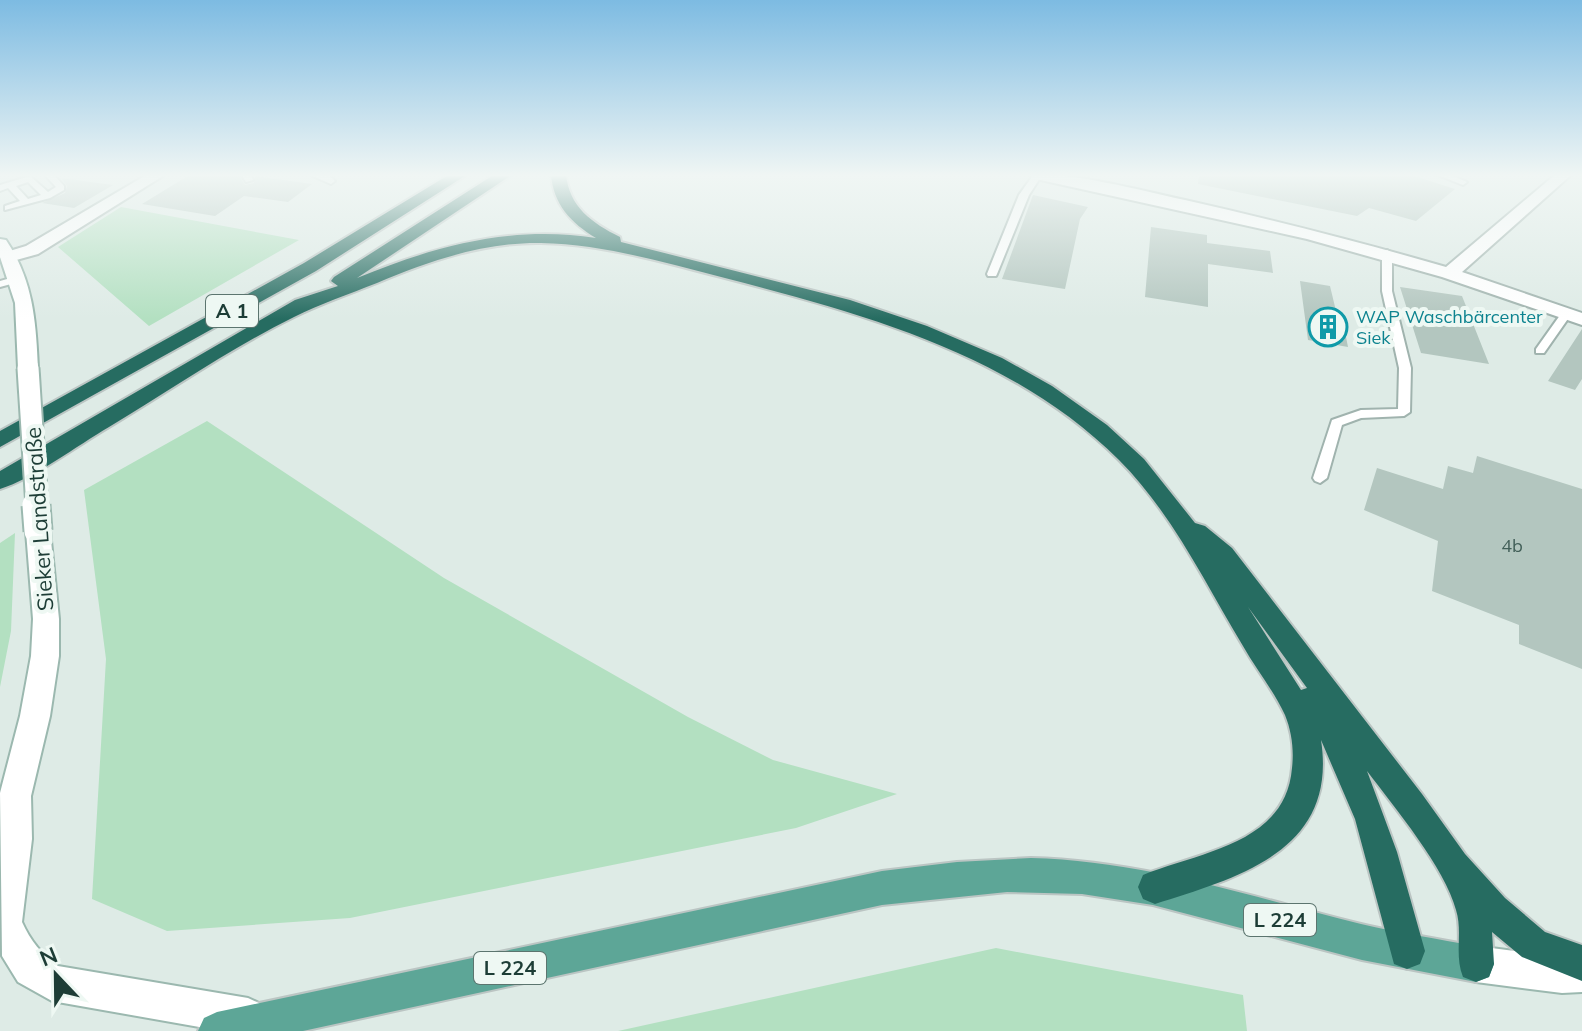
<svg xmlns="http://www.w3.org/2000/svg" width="1582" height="1031" font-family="Mulish,sans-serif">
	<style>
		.green { fill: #b3e0c1 }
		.building { fill: #b3c6bf }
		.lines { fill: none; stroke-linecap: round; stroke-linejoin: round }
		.lane-casing { stroke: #a0b3ae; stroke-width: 4 }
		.street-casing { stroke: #a0b3ae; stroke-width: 4 }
		.secondary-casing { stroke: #9bb8af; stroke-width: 4 }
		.primary-casing { stroke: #bbc5c3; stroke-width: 4 }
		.highway-casing { stroke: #bbc5c3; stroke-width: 4 }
		.lane { fill: #fff; fill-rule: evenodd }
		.street { fill: #fff; fill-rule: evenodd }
		.secondary { fill: #fff; fill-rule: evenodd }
		.primary { fill: #5da697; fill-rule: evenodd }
		.highway { fill: #266c61; fill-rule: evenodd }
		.secondary-bridge-far1-casing { stroke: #9bb8af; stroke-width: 25; stroke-linecap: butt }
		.secondary-bridge-casing { stroke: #9bb8af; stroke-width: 31; stroke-linecap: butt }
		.secondary-bridge-far1 { stroke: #fff; stroke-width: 21 }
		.secondary-bridge { stroke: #fff; stroke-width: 27 }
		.labels { text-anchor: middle; stroke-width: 8; stroke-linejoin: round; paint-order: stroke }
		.far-culture-label { font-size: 18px; fill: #0d838f; stroke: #eef8f3; text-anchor: start }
		.number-label { font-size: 18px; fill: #425f58 }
		.shield { fill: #eef8f3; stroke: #5c756f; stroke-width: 2 }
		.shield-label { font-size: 20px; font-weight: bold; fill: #1d3d36 }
		.street-label { font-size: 22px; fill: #1d3d36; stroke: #eef8f3 }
	</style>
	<rect width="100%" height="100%" fill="#deebe6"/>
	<path class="green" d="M121,207L299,240L149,326L58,247Z
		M207,421L444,578L688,717L773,760L897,794L796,828L350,918L167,931L92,899L106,659L84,490Z
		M15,533L11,631L0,687V543Z
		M996,948L1243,995L1247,1031H618Z"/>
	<path class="building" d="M191,174H238L245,185L254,183L255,176L312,184L288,202L244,196L215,216L142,204Z
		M1199,174H1408L1455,189L1416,221L1369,208L1357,216L1198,184Z
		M61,178L113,185L74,208L42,203L65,193L67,186Z
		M1033,195L1088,207L1080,219L1065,289L1002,279Z
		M1151,227L1207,235V243L1270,251L1273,273L1208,264V307L1145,297Z
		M1300,281L1330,286L1336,311L1341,312L1348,347L1308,340Z
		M1400,287L1462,296L1489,364L1421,353Z
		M1582,329V379L1575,390L1548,381Z
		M1477,456L1582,489V669L1519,644V625L1432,591L1438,541L1364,510L1377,468L1443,489L1448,466L1473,473Z"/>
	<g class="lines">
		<defs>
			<path id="lane" d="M44,174H53L64,186V190L50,198L5,210V206L20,201L8,188L0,191V185L30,176L48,192L56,187ZM28,182L41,195L28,199L16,186Z
				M241,174H250L253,180L246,182Z
				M308,174L329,175L335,181L331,184Z
				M1034,174L1042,175L1029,195L997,274L996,276H988L987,274L1019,195Z
				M1435,174H1448L1467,182L1463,185Z
				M1387,250L1392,253V291L1411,368L1410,412L1404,416L1361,418L1342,425L1327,478L1320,483L1315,481L1313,478L1332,420L1361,410L1398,409L1399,368L1382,291V253Z
				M18,276L22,277V281L0,287V281Z
				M1567,310L1572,313L1544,353H1536V349L1563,311Z"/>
			<path id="street" d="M148,174H166L38,254L9,262L0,257L3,253L26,246Z
				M1029,174C1081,174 1134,189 1185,200C1273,220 1360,242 1446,267L1556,174H1572L1462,272L1582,313V325L1442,277L1307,239L1036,179Z"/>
			<path id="secondary" d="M0,239L6,240C33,280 36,321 38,368L28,374L18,368L15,303L0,257Z
				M38,522L47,525L50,531L59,619V656L50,716L31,796L32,839L22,922C30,940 42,955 58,966L248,998L261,1004L267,1017L261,1030L222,1031L52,1001L18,982L2,956L0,793L20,716L31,656L33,619L26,531L29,525Z
				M1476,946L1562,957L1582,956V992L1562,993L1476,982L1463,977L1458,964L1463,951Z"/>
			<path id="primary" d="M1031,858C1146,861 1252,897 1361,924C1399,933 1438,939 1476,946L1489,951L1494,964L1489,977L1476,982L1362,960L1153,905L1082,894L1007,892L882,905L303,1031H198L204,1018L217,1012L882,871L957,862Z"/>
			<path id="highway" d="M450,174H468L316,271L0,447V431L304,263Z
				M495,174H513L357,278C435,246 511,225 596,238C571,223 553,204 551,174H566C569,207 592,223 620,237L621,242L850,300L927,326L1002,358L1052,386L1107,425L1144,459L1195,523L1205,526L1232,548L1422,794L1465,854L1505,898L1545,932L1582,945V981L1522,957L1492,932L1494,964L1489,977L1476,982L1463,977C1454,955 1463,932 1456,910C1445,868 1395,808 1367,771L1397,852L1425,951L1420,964L1407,969L1394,964L1355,819L1321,740C1338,851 1239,877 1155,904L1143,899L1138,887L1143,875C1200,852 1286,844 1292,768C1294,751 1292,732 1285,715C1274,691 1256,669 1243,646C1205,583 1172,513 1119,460C1012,354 867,315 725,278C665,263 604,244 541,243C484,242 429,261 377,283C349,294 320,304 294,317C231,348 169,391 109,427C78,445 33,479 0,489V471L295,300L338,286L331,281L334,277ZM1248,607L1307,688L1301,690Z"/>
		</defs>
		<use href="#lane" class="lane-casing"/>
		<use href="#street" class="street-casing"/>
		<use href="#secondary" class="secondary-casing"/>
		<use href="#primary" class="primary-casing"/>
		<use href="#highway" class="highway-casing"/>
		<use href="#lane" class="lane"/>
		<use href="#street" class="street"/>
		<use href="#secondary" class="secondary"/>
		<use href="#primary" class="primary"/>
		<use href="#highway" class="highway"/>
		<defs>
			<path id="secondary-bridge-far1" d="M28,368L37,507"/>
			<path id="secondary-bridge" d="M36,505L38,531"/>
		</defs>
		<use href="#secondary-bridge-far1" class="secondary-bridge-far1-casing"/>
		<use href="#secondary-bridge" class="secondary-bridge-casing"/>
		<use href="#secondary-bridge-far1" class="secondary-bridge-far1"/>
		<use href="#secondary-bridge" class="secondary-bridge"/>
	</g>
	<linearGradient id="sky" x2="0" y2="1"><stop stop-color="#7dbbe2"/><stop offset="0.55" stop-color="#f0f6f4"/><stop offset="1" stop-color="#f0f6f4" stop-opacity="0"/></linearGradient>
	<rect width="1582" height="319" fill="url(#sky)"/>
	<defs>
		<symbol id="building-ring" viewBox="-11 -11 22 22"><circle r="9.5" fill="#eef8f3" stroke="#0f9aa8" stroke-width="1.5"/><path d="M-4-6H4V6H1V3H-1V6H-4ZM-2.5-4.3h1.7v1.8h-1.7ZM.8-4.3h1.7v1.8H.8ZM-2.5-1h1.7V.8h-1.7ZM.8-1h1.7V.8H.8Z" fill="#0f9aa8"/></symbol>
	</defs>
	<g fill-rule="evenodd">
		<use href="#building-ring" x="1306" y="305" width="44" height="44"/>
	</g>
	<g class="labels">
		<g class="far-culture-label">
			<text x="1356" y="323">WAP Waschbärcenter<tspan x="1356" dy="21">Siek</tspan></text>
		</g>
		<g class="number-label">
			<text x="1512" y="552">4b</text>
		</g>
		<g class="shield">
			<rect x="206" y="295" width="52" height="32" rx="6"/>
			<rect x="1244" y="904" width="72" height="32" rx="6"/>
			<rect x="474" y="952" width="72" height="32" rx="6"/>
		</g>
		<g class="shield-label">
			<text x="232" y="318">A 1</text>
			<text x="1280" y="927">L 224</text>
			<text x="510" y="975">L 224</text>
		</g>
		<g class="street-label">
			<text transform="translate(39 519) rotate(-94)" y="8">Sieker Landstraße</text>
		</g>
	</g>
	<g transform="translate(56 975) rotate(338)" stroke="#eef8f3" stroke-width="6" paint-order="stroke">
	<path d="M0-6L14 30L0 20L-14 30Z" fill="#1d3d36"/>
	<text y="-12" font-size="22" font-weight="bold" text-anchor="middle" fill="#1d3d36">N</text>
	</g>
</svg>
